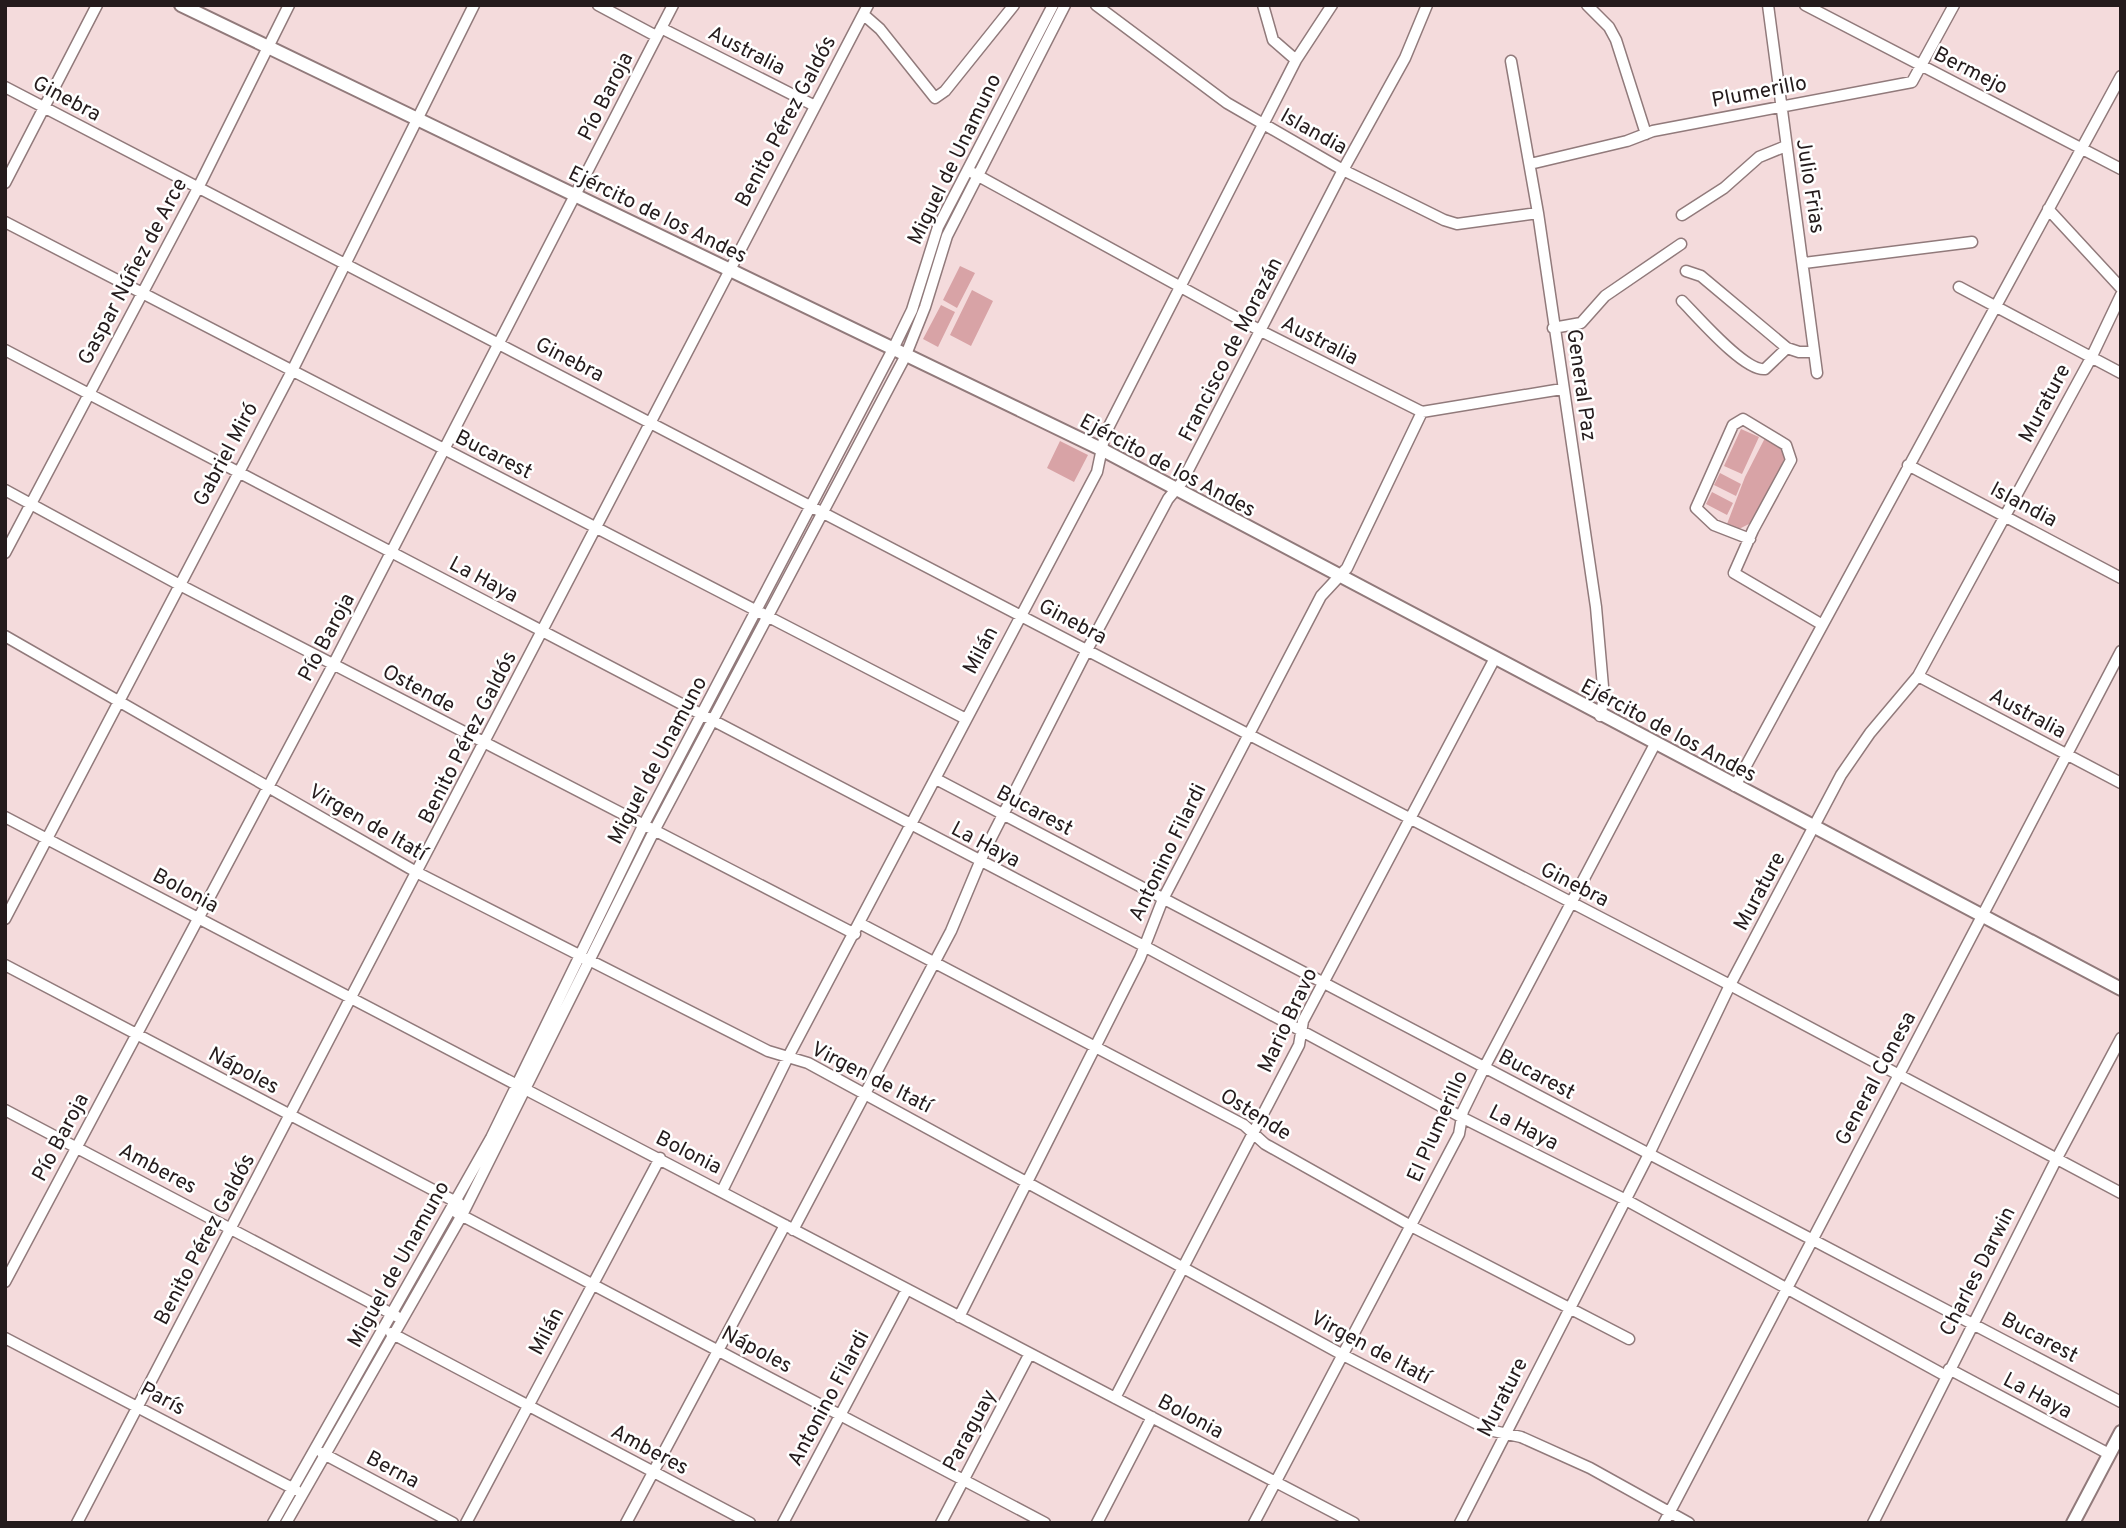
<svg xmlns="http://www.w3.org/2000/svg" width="2126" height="1528" font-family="Overpass,sans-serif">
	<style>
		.green { fill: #d8a3a6 }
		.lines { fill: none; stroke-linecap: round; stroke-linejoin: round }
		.minor-casing { stroke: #917a7b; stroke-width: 13 }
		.major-casing { stroke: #917a7b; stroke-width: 16 }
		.minor { stroke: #fff; stroke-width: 10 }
		.major { stroke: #fff; stroke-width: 12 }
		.labels { text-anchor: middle; stroke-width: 5; stroke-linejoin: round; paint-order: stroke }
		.street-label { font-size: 21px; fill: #241b1c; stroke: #fff }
	</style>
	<rect width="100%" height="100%" fill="#f4dbdc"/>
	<path class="green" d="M960,266L975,273L957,308L943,300Z
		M972,290L993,301L971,346L950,335Z
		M941,305L955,312L938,347L923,339Z
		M1741,429L1759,437L1742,474L1724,466Z
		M1766,436L1781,445L1786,456L1755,521L1739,529L1727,524L1745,477Z
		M1060,441L1088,455L1074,482L1047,468Z
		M1720,473L1741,484L1736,496L1714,485Z
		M1712,492L1733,503L1727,515L1706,504Z"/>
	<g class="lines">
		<defs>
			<path id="minor" d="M598,5L656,36
				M1096,5L1227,103L1343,170L1444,220L1457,224L1538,213
				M1263,5L1273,40L1296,60
				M1587,5L1609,27L1616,40L1646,134
				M1768,5L1817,373
				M1805,5L2121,169
				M864,15L880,29L935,98L945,91L1014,5
				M661,28L815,106
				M1511,61L1538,213L1596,607L1604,698L1600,716
				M5,87L1730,985L2121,1193
				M1530,164L1627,141L1653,131L1912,82L1954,5
				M973,173L1261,331L1422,412L1562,389
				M5,183L97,5
				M2048,209L2121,288
				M1682,215L1724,188L1759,157L1786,146
				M5,222L966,719
				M1804,263L1972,242
				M1686,271L1701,276L1787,348L1799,352H1814
				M1959,287L2121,373
				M1682,301C1697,316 1745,372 1765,369L1787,348
				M1553,328L1581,323L1605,296L1681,244
				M5,350L1144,946L1463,1118L1626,1200L1946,1376
				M1908,465L2121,578
				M5,490L178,584L855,934
				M1750,539L1714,525L1696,508L1733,425L1743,419L1786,445L1791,460L1753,530L1734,573L1821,624
				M5,553L198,188L289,5
				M5,636L418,873L768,1051L808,1063L1343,1355L1489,1430L1521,1437L1590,1468L1689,1523
				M1918,676L2121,783
				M936,779L2121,1402
				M1735,786L2121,76
				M5,817L1354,1523
				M5,919L292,371L474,5
				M861,924L1244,1125L1265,1144L1411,1226L1629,1339
				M5,965L460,1204
				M5,1110L396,1316
				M722,1191L788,1057L1097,472L1105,434L1296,60L1332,5
				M457,1213L1045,1523
				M793,1230L951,931L985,850L1087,650L1168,499L1182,482L1343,170L1405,58L1427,5
				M5,1282L333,665L673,5
				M959,1317L1140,958L1163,899L1321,596L1347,568L1422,412
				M391,1333L750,1523
				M5,1338L296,1490
				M1949,1369L2109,1454
				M1115,1398L1299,1045L1303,1021L1495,658
				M322,1453L453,1523
				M77,1523L868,5
				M273,1523L491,1138L643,826L892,351L912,310L938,227L1053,5
				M286,1523L462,1215L654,831L905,357L925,307L947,236L1065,5
				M466,1523L660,1158
				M626,1523L785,1225
				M783,1523L906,1291
				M941,1523L1029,1355
				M1097,1523L1152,1417
				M1254,1523L1459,1134L1463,1111L1484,1068L1655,744
				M1460,1523L1649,1154L1730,985L1841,775L1870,733L1918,676L2091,358L2121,295
				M1664,1523L2121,651
				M1873,1523L2057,1158L2121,1038"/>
			<path id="major" d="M181,5L1101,449L2121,989
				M2073,1523L2121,1432"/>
		</defs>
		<use href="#minor" class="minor-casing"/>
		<use href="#major" class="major-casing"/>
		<use href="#minor" class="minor"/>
		<use href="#major" class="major"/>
	</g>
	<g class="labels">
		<g class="street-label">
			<text transform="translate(747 50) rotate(27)" y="7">Australia</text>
			<text transform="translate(1971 70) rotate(27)" y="7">Bermejo</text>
			<text transform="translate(1759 91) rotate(-11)" y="7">Plumerillo</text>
			<text transform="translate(605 96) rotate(-63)" y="7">Pío Baroja</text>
			<text transform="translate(67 98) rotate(28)" y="7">Ginebra</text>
			<text transform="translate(785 121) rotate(-62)" y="7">Benito Pérez Galdós</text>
			<text transform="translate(1314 131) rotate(29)" y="7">Islandia</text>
			<text transform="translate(954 159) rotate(-64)" y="7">Miguel de Unamuno</text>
			<text transform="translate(1811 186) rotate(81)" y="7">Julio Frias</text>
			<text transform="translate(658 214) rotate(26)" y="7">Ejército de los Andes</text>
			<text transform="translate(132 271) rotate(-62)" y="7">Gaspar Núñez de Arce</text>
			<text transform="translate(1320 340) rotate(27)" y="7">Australia</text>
			<text transform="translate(1230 349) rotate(-63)" y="7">Francisco de Morazán</text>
			<text transform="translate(570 359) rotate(27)" y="7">Ginebra</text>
			<text transform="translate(1582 385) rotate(82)" y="7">General Paz</text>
			<text transform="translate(2044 403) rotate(-62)" y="7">Murature</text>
			<text transform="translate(225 454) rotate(-62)" y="7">Gabriel Miró</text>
			<text transform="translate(494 454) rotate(27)" y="7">Bucarest</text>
			<text transform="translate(1168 465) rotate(28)" y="7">Ejército de los Andes</text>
			<text transform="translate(2024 504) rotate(28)" y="7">Islandia</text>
			<text transform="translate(484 579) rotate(28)" y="7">La Haya</text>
			<text transform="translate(1073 621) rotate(28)" y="7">Ginebra</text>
			<text transform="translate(326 637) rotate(-62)" y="7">Pío Baroja</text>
			<text transform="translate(980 650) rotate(-62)" y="7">Milán</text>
			<text transform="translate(419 688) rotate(28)" y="7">Ostende</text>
			<text transform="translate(2028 713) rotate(28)" y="7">Australia</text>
			<text transform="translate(1669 730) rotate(28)" y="7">Ejército de los Andes</text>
			<text transform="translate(467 737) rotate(-63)" y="7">Benito Pérez Galdós</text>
			<text transform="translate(657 760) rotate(-62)" y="7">Miguel de Unamuno</text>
			<text transform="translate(1035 810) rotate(28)" y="7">Bucarest</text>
			<text transform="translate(368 822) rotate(30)" y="7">Virgen de Itatí</text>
			<text transform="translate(986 844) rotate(28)" y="7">La Haya</text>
			<text transform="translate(1167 852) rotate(-64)" y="7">Antonino Filardi</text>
			<text transform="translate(1575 884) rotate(27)" y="7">Ginebra</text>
			<text transform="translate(186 890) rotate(28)" y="7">Bolonia</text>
			<text transform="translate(1759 891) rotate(-62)" y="7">Murature</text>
			<text transform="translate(1287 1020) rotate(-65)" y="7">Mario Bravo</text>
			<text transform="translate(244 1070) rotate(28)" y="7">Nápoles</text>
			<text transform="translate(1537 1074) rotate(28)" y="7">Bucarest</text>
			<text transform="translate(872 1077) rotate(27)" y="7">Virgen de Itatí</text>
			<text transform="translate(1875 1078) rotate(-62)" y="7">General Conesa</text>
			<text transform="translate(1256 1114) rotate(32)" y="7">Ostende</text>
			<text transform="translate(1437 1126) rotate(-66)" y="7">El Plumerillo</text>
			<text transform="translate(1524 1127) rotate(27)" y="7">La Haya</text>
			<text transform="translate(60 1137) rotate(-62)" y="7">Pío Baroja</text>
			<text transform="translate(689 1152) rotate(27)" y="7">Bolonia</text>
			<text transform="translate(158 1168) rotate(28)" y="7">Amberes</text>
			<text transform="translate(204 1239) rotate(-62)" y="7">Benito Pérez Galdós</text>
			<text transform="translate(398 1264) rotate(-61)" y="7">Miguel de Unamuno</text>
			<text transform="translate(1977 1271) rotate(-63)" y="7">Charles Darwin</text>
			<text transform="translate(546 1331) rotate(-62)" y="7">Milán</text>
			<text transform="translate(2040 1337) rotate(28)" y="7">Bucarest</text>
			<text transform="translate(1371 1347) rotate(28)" y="7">Virgen de Itatí</text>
			<text transform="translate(757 1349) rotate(28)" y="7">Nápoles</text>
			<text transform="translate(2038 1395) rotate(28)" y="7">La Haya</text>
			<text transform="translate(1502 1397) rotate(-63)" y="7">Murature</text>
			<text transform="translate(163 1398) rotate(28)" y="7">París</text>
			<text transform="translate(828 1398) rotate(-62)" y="7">Antonino Filardi</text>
			<text transform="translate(1191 1416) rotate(28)" y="7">Bolonia</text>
			<text transform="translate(969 1430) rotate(-62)" y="7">Paraguay</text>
			<text transform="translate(650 1449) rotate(28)" y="7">Amberes</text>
			<text transform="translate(393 1469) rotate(28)" y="7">Berna</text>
		</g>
	</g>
	<rect width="2126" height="1528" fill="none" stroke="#241b1c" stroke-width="14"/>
</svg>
